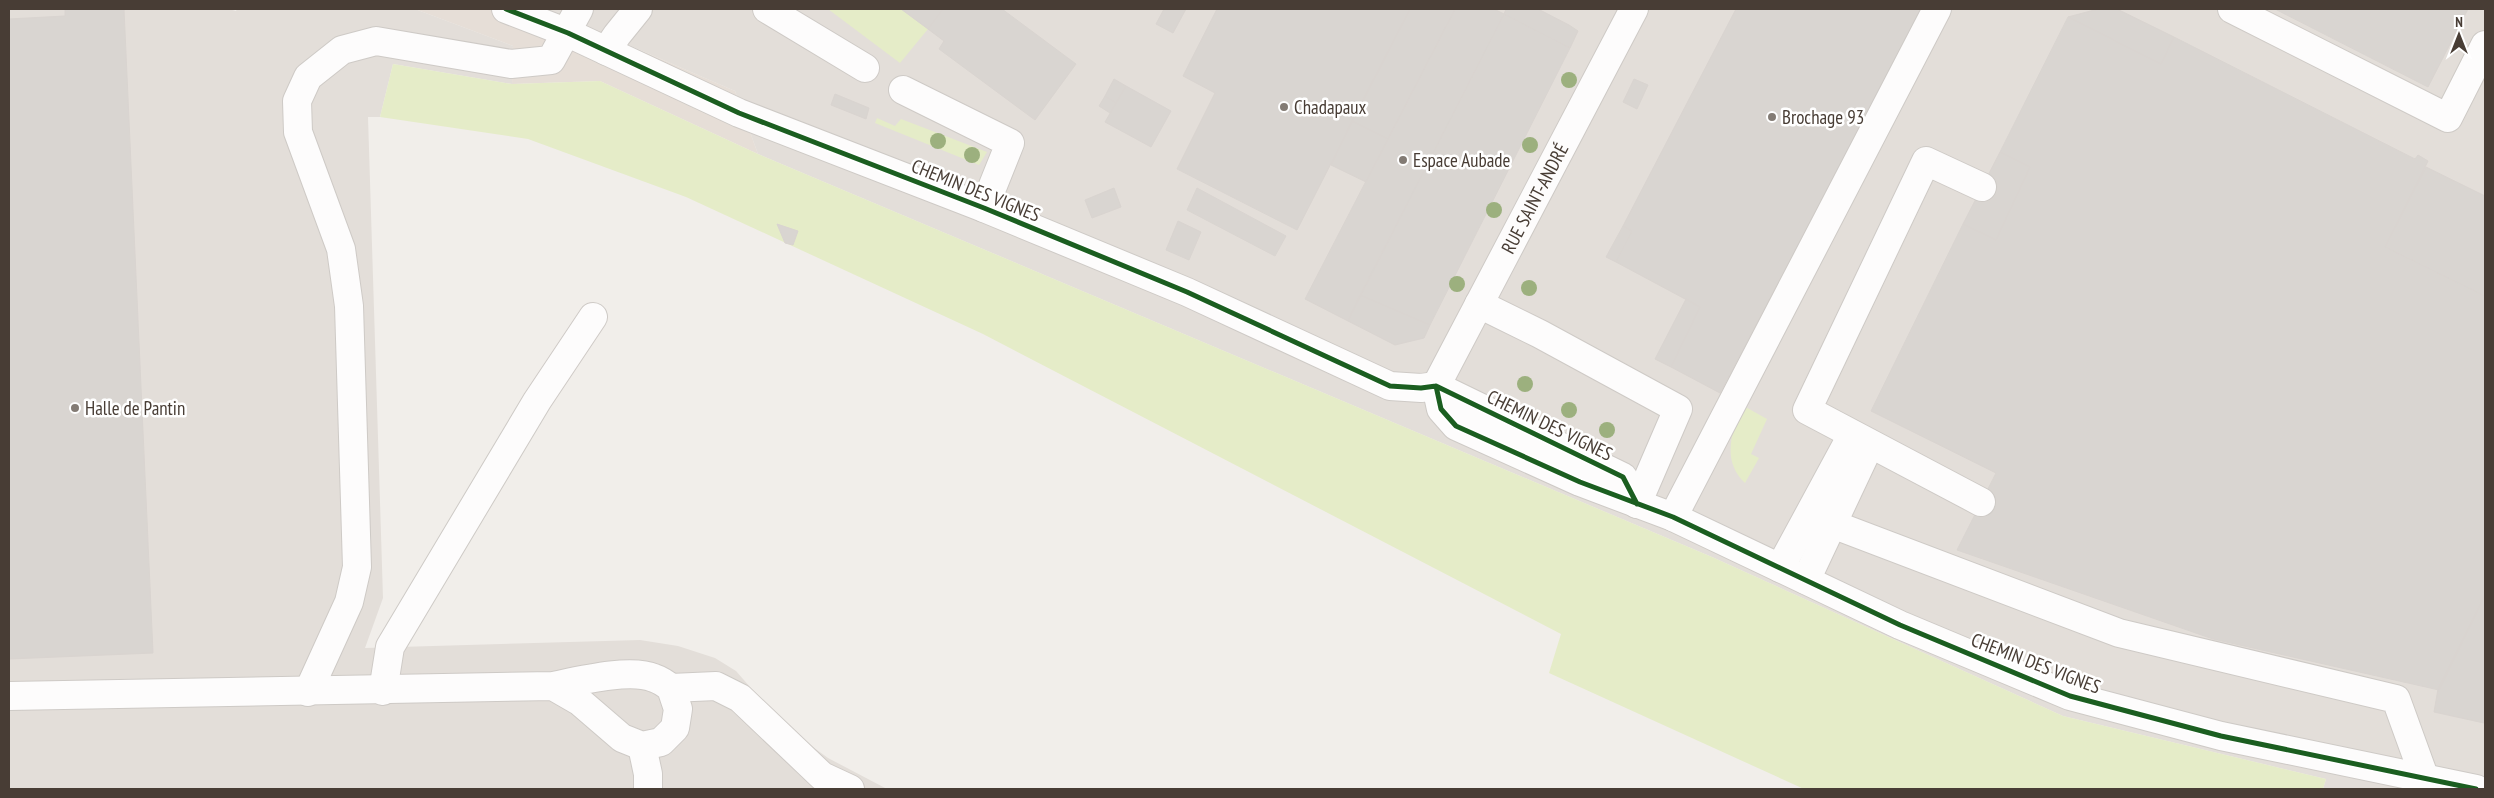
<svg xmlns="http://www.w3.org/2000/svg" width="2494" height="798" font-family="'PT Sans Narrow',sans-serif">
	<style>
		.residential { fill: #e6ded7 }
		.industrial { fill: #e3ded9 }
		.green { fill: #e5ecc8 }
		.building { fill: #d9d5d1; stroke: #d9d4d0 }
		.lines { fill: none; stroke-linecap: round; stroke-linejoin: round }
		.minor-casing { stroke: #cecac6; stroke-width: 30 }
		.minor { stroke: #fdfcfc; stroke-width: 28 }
		.cycleway-casing { stroke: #fff; stroke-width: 8 }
		.cycleway { stroke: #1b5e20; stroke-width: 5 }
		.tree { fill: #9cb07e }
		.poi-dot { fill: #837b74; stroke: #fff; stroke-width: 2 }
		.labels { text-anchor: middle; stroke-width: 5; stroke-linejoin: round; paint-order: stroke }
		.poi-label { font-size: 19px; fill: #483d35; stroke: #fff; text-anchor: start }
		.street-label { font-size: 19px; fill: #483d35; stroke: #fff }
	</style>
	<rect width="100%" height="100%" fill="#f1eeea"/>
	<path class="residential" d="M415,9H545L735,91L758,154L600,81L512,84L513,46Z"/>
	<path class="industrial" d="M9,9H229L236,11L237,9H415L513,46L512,84L393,64L380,117H368L383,598L365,648L640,640L678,646L715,658L736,671L771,711L795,734L828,758L887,789H9Z
		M545,9H2485V789H2323L2326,779L2063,716L1712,557L758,154L735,91Z"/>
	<path class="green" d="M828,9H901L928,29L900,63Z
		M393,64L512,84L600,81L758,154L1712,557L2063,716L2326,779L2323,789H1804L1549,673L1561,634L983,334L686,197L528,139L380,117Z
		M877,118L895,126L901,119L987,152L979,165L875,123Z
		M1742,405L1767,419L1751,454L1759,458L1745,483C1721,460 1732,432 1742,405Z"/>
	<path class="building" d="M65,9H124L153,653L9,659V19L65,16Z
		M901,9H943L928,29Z
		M943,9H1002L1076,64L1035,120L939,49L944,41L928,29Z
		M1164,9H1186L1173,33L1156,24Z
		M1217,9H1410L1297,230L1177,169L1215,93L1183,76Z
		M1410,9H1455L1388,139L1352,121Z
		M1455,9H1494L1504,14L1348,321L1305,299Z
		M1506,9H1538L1569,25L1578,31L1570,48L1504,14Z
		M1736,9H1922L1720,393L1671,367L1700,307L1616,262L1632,231L1623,226Z
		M2098,9H2117L2174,37L2161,64L2068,17Z
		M2275,9H2468L2428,87Z
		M1504,14L1570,48L1430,325L1360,295Z
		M2068,17L2161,64L2174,37L2415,159L2418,155L2428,161L2385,247L2485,296V595L2439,690L2213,639L1957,550L1996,473L1871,411L1963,224L1996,240L2030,167L2000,152Z
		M1114,79L1126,86L1116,103L1105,96Z
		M1634,79L1648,85L1637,109L1623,102Z
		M1126,86L1171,111L1151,147L1105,122Z
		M835,94L869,108L866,119L831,105Z
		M1105,96L1116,103L1110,113L1099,106Z
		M1352,121L1388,139L1366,182L1331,165Z
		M2000,152L2030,167L1996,240L1963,224Z
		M2426,167L2485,196V296L2385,247Z
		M1114,188L1121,207L1092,218L1085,200Z
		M1197,188L1286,236L1275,256L1187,210Z
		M1178,221L1201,232L1189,260L1166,250Z
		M777,224L798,231L793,245L785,243Z
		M1623,226L1632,231L1616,262L1606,257Z
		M1360,295L1430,325L1424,338L1395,345L1348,321Z
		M1686,299L1700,307L1671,367L1655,359Z
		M2485,595V720L2484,723L2434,712L2438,689Z"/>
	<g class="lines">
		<defs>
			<g id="minor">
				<path d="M506,9L568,33L739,113L984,208L1187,292L1390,386L1421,388L1436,386L1623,477L1637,504"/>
				<path d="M767,9L865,68"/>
				<path d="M2232,9L2448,118L2485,45"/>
				<path d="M606,51L617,35L638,9"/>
				<path d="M903,90L1010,143L984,208"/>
				<path d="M1479,304L1540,334L1678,409L1637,504"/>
				<path d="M1436,386L1441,409L1456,426L1580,482L1673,517L1900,625L2070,696L2221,736L2476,789"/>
				<path id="s1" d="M1436,386L1634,9"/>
				<path d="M1981,502L1807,410L1926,161L1982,187"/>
				<path d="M1673,517L1937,9"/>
				<path d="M1832,524L2119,633L2396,699L2425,779"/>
				<path d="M1780,568L1852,435"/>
				<path d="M1806,580L1870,444"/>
				<path d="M671,688L716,686L740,698L822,776L850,789"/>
				<path d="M383,691L390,647L537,401L593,317"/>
				<path d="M308,692L349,602L357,567L349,306L341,249L298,132L297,101L308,77L342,50L376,41L511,64L551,60L579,9"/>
				<path d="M9,696L553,686C578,681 630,668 654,678C660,680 666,684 671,688L678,709L675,728L661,742L642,746L622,738L579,701L553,686"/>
				<path d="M642,746L648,774V789"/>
			</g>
		</defs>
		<use href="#minor" class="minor-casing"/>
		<use href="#minor" class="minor"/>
		<defs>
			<path id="cycleway" d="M506,9L568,33L739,113L984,208L1187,292L1390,386L1421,388L1436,386L1623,477L1637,504
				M1436,386L1441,409L1456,426L1580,482L1673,517L1900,625L2070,696L2221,736L2476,789"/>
		</defs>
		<use href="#cycleway" class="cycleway-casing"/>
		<use href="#cycleway" class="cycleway"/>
	</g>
	<g class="tree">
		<circle cx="1569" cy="80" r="8"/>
		<circle cx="938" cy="141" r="8"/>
		<circle cx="1530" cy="145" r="8"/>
		<circle cx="972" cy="155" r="8"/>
		<circle cx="1494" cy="210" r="8"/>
		<circle cx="1457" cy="284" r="8"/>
		<circle cx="1529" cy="288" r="8"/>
		<circle cx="1525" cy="384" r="8"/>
		<circle cx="1569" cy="410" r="8"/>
		<circle cx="1607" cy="430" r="8"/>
	</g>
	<g class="poi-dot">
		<circle cx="1284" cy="107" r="5"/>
		<circle cx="1772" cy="117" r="5"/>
		<circle cx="1403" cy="160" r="5"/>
		<circle cx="75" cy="408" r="5"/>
	</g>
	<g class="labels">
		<g class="poi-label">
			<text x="1294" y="114">Chadapaux</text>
			<text x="1782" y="124">Brochage 93</text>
			<text x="1413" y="167">Espace Aubade</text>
			<text x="85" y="415">Halle de Pantin</text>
		</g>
		<g class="street-label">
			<text transform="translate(976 190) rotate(22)" y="7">CHEMIN DES VIGNES</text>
			<text dy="7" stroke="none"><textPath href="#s1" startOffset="212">RUE SAINT-ANDRÉ</textPath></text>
			<text transform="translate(1550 425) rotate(26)" y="7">CHEMIN DES VIGNES</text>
			<text transform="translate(2036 663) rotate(21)" y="7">CHEMIN DES VIGNES</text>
		</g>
	</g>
	<rect width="2494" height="798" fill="none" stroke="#483d35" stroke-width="20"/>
	<g transform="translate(2459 35)" stroke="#ffffff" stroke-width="4" paint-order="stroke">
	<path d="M0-4L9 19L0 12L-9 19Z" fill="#483d35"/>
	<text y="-8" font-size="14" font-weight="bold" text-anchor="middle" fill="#483d35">N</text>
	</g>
</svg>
